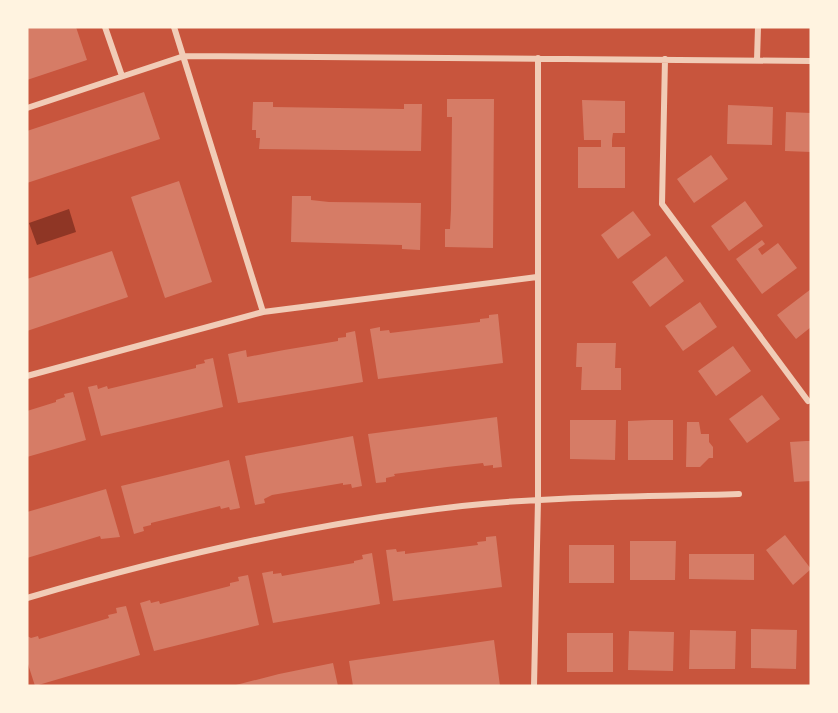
<svg xmlns="http://www.w3.org/2000/svg" width="838" height="713" font-family="Roboto,sans-serif">
	<style>
		.water { fill: #8f3625 }
		.building { fill: #d67c66 }
		.lines { fill: none; stroke-linecap: round; stroke-linejoin: round }
		.minor { stroke: #f1ccb7; stroke-width: 6 }
	</style>
	<rect width="100%" height="100%" fill="#c8553d"/>
	<path class="water" d="M69,209L76,232L37,245L29,223Z"/>
	<path class="building" d="M76,27L87,60L27,80V28Z
		M144,92L160,139L27,183V131Z
		M447,99H494L493,248L445,247V229H450L451,210L452,117H447Z
		M582,100L625,101V133H613L612,140V147H625V188H578V147H601V140H584Z
		M253,102H273V107L404,109V104H422L421,151L259,149L260,138H256V130H252Z
		M728,105L773,107L772,145L727,144Z
		M786,112L811,113V152L785,151Z
		M711,155L728,179L694,203L677,179Z
		M179,181L212,282L165,298L131,197Z
		M292,196H311V200L329,202L421,203L420,250L402,249V245L291,242Z
		M745,201L763,226L729,251L711,226Z
		M633,211L651,235L618,259L601,235Z
		M762,240L765,244L758,249L762,255L778,243L797,268L762,294L736,259Z
		M112,251L128,297L27,331V279Z
		M666,256L684,281L650,307L632,282Z
		M811,289V327L796,339L777,315Z
		M700,302L717,327L683,351L665,326Z
		M498,314L503,363L378,379L370,329L380,327V331L389,330L390,333L480,322V319L489,318V315Z
		M355,331L363,382L238,403L228,354L246,350L247,357L284,350L338,341V338L346,337V333Z
		M577,343H616L615,368H621V390H581L582,367H576Z
		M733,346L751,371L716,396L698,371Z
		M213,358L223,407L101,436L88,387L97,385L98,389L107,386L108,389L196,368V365L205,363L204,360Z
		M73,392L86,440L27,457V411L56,402V400L65,397L64,394Z
		M762,395L780,419L747,443L729,419Z
		M497,417L502,467L493,468V465L484,466L483,463L447,467L394,474L395,476L386,478V482L376,483L368,434Z
		M570,420H616L615,460L570,459Z
		M651,420H673V460H628V421Z
		M687,422H699L701,434H709V442L713,447V458H709L700,467H686Z
		M353,436L362,486L352,488L351,484L343,485V483L325,486L272,495L264,499L265,503L255,505L245,456Z
		M806,441H811V481L794,482L790,442Z
		M229,460L240,508L230,510L229,507L221,509L220,506L151,523V525L143,527L144,531L134,534L121,486Z
		M106,489L120,537L101,539L100,536L27,558V512Z
		M785,535L811,569L793,585L766,550Z
		M496,536L502,587L393,601L386,550L396,549L397,552L405,551V554L478,545L477,542L486,541V537Z
		M630,541H676L675,580H630Z
		M569,545H614V583H569Z
		M372,553L380,604L273,623L262,573L273,571V574L281,573L282,576L354,563V561L363,559L362,555Z
		M689,554H754V580L689,579Z
		M248,575L259,625L154,651L140,603L150,600L151,603L159,601L160,604L230,586V583L239,581L238,577Z
		M126,606L140,655L35,686L27,661V636L31,638L38,636L39,639L109,618L108,615L117,613L116,608Z
		M751,629L797,630L796,669L751,668Z
		M690,630L736,631L735,669H689Z
		M629,631L674,632L673,671L628,670Z
		M567,633H613V672H567Z
		M494,640L500,686H353L349,661Z
		M333,663L338,686H232L279,674Z"/>
	<g class="lines">
		<path class="minor" d="M105,27L122,76
			M174,27L263,312
			M665,59L662,204L808,401
			M757,60L758,27
			M27,108L184,56L811,61
			M27,376L263,312L537,277
			M27,598C170,556 314,523 462,506C554,496 647,497 739,494
			M534,686L538,500V58"/>
	</g>
	<rect width="838" height="713" fill="none" stroke="#fff3e0" stroke-width="57"/>
</svg>
